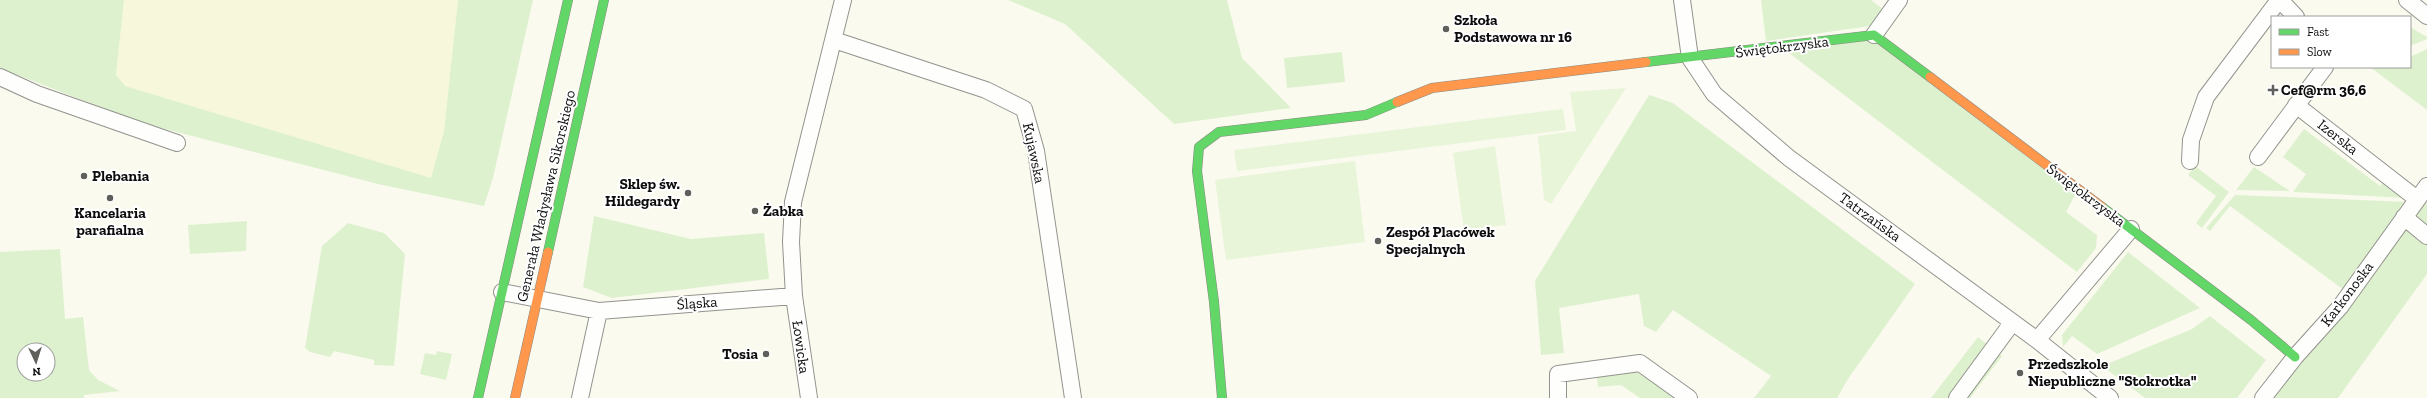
<svg xmlns="http://www.w3.org/2000/svg" width="2427" height="398" font-family="'Zilla Slab',serif">
	<style>
		.farmland { fill: #f6f7db }
		.green { fill: #def1ce; fill-rule: evenodd }
		.pitch { fill: #e9f5d8 }
		.lines { fill: none; stroke-linecap: round; stroke-linejoin: round }
		.street-casing { stroke: #93938e; stroke-width: 18 }
		.fast-casing { stroke: #8a8a85; stroke-width: 10 }
		.slow-casing { stroke: #8a8a85; stroke-width: 10 }
		.street { stroke: #fefefd; stroke-width: 16 }
		.fast { stroke: #63d668; stroke-width: 9 }
		.slow { stroke: #ff974d; stroke-width: 9 }
		.poi-dot { fill: #5f5f5b; stroke: #fff; stroke-width: 1.5 }
		.labels { text-anchor: middle; stroke-width: 4; stroke-linejoin: round; paint-order: stroke }
		.poi-label { font-size: 15px; font-weight: bold; fill: #0c0c0c; stroke: #fff; text-anchor: start }
		.street-label { font-size: 15px; fill: #0c0c0c; stroke: #fff }
	</style>
	<rect width="100%" height="100%" fill="#fafaef"/>
	<path class="farmland" d="M124,0H458L444,131L431,178L125,86L116,75Z"/>
	<path class="green" d="M0,0H124L116,75L125,86L431,178L444,131L458,0H533L493,178L484,206L378,184L138,122L0,68Z
		M1008,0H1227L1242,58L1291,108L1174,124L1065,24Z
		M1761,0H1871L1883,9L1870,26L1766,41Z
		M2410,27L2427,37V39L2410,46Z
		M1874,40L2076,193L2066,212L2097,235L2096,248L2077,272L1785,50Z
		M2427,49V110L2370,67H2410V57Z
		M1342,52L1345,82L1287,88L1284,58Z
		M1649,95L1673,103L1915,284L1848,379L1837,398H1754L1771,376L1673,310L1656,332L1644,326L1639,294L1559,308L1564,353L1541,355L1535,281Z
		M2304,129L2380,186L2386,179L2407,198L2293,192L2306,174L2283,157Z
		M2195,166L2229,192L2202,228L2196,223L2216,196L2188,175Z
		M2254,167L2290,191L2236,190Z
		M2235,195L2410,202L2344,290L2230,206L2210,231L2206,228Z
		M2418,202L2427,203V231L2407,217Z
		M594,216L691,239L764,233L769,279L612,298L583,287Z
		M247,221L246,251L190,254L188,225Z
		M2404,221L2427,239V274L2338,398H2265Z
		M348,223L384,233L405,254L394,366L374,365V360L334,351L330,357L310,352L305,348L322,246Z
		M60,249L65,319L83,317L89,370L98,380L120,391L84,395V398H0V252ZM24,350H48V374H24Z
		M2128,252L2200,308L2097,354L2072,336L2063,347L2062,335Z
		M2210,316L2266,360L2237,398H2145L2102,366L2192,329Z
		M1978,337L2002,356L1970,398H1931Z
		M437,351L452,354L446,380L420,374L425,353L436,355Z
		M1617,360L1678,398H1640L1621,385L1598,387L1595,361Z"/>
	<path class="pitch" d="M1626,88L1551,204L1544,200L1538,136L1576,131L1570,92Z
		M1563,109L1566,130L1237,171L1234,150Z
		M1495,146L1506,225L1464,230L1453,153Z
		M1355,161L1365,242L1226,260L1215,180Z"/>
	<g class="lines">
		<defs>
			<path id="street" d="M1682,0L1690,58L1714,94L1789,158L2037,340L2110,398
				M2280,0L2296,17
				M2407,0L2427,16
				M1874,35L1899,0
				M834,40L986,90L1024,109L1036,151L1073,398
				M0,77L37,94L177,143
				M2296,105L2417,199
				M2258,157L2325,67
				M2190,161L2191,140L2206,97L2279,0
				M2404,217L2427,236
				M502,292L599,311L794,296
				M2037,340L2131,229
				M580,398L599,311
				M809,398L794,296L791,242L793,202L843,0
				M1558,398V374L1640,363L1689,398
				M1957,398L2012,323
				M2263,398L2295,357L2340,307L2427,186"/>
			<path id="fast" d="M1646,62L1874,35L1930,77
				M2102,207L2251,320L2295,357
				M548,252L604,0
				M478,398L568,0
				M1222,398L1214,302L1197,171L1199,147L1219,132L1366,115L1397,102"/>
			<path id="slow" d="M1930,77L2102,207
				M1397,102L1432,88L1646,62
				M515,398L548,252"/>
		</defs>
		<use href="#street" class="street-casing"/>
		<use href="#fast" class="fast-casing"/>
		<use href="#slow" class="slow-casing"/>
		<use href="#street" class="street"/>
		<use href="#fast" class="fast"/>
		<use href="#slow" class="slow"/>
	</g>
	<g class="poi-dot">
		<circle cx="1446" cy="29" r="4"/>
		<path d="M2271 84h4v4h4v4h-4v4h-4v-4h-4v-4h4z"/>
		<circle cx="84" cy="176" r="4"/>
		<circle cx="688" cy="193" r="4"/>
		<circle cx="110" cy="198" r="4"/>
		<circle cx="755" cy="211" r="4"/>
		<circle cx="1378" cy="241" r="4"/>
		<circle cx="766" cy="354" r="4"/>
		<circle cx="2020" cy="373" r="4"/>
	</g>
	<g class="labels">
		<g class="poi-label">
			<text x="1454" y="25">Szkoła<tspan x="1454" dy="17">Podstawowa nr 16</tspan></text>
			<text x="2281" y="95">Cef@rm 36,6</text>
			<text x="92" y="181">Plebania</text>
			<text x="680" y="189" text-anchor="end">Sklep św.<tspan x="680" dy="17">Hildegardy</tspan></text>
			<text x="763" y="216">Żabka</text>
			<text x="110" y="218" text-anchor="middle">Kancelaria<tspan x="110" dy="17">parafialna</tspan></text>
			<text x="1386" y="237">Zespół Placówek<tspan x="1386" dy="17">Specjalnych</tspan></text>
			<text x="758" y="359" text-anchor="end">Tosia</text>
			<text x="2028" y="369">Przedszkole<tspan x="2028" dy="17">Niepubliczne "Stokrotka"</tspan></text>
		</g>
		<g class="street-label">
			<text transform="translate(1782 47) rotate(-7)" y="5">Świętokrzyska</text>
			<text transform="translate(2338 137) rotate(38)" y="5">Izerska</text>
			<text transform="translate(1034 153) rotate(78)" y="5">Kujawska</text>
			<text transform="translate(2086 195) rotate(37)" y="5">Świętokrzyska</text>
			<text transform="translate(546 196) rotate(-77)" y="5">Generała Władysława Sikorskiego</text>
			<text transform="translate(1870 217) rotate(36)" y="5">Tatrzańska</text>
			<text transform="translate(2347 294) rotate(-53)" y="5">Karkonoska</text>
			<text transform="translate(697 303) rotate(-4)" y="5">Śląska</text>
			<text transform="translate(801 347) rotate(82)" y="5">Łowicka</text>
		</g>
	</g>
	<rect x="2271" y="16" width="140" height="52" fill="#ffffff" stroke="#9e9e9e"/>
	<rect x="2279" y="29" width="20" height="6" fill="#63d668" stroke="#9e9e9e"/>
	<text x="2307" y="36" font-size="12" fill="#0c0c0c">Fast</text>
	<rect x="2279" y="49" width="20" height="6" fill="#ff974d" stroke="#9e9e9e"/>
	<text x="2307" y="56" font-size="12" fill="#0c0c0c">Slow</text>
	<g transform="translate(36 362) rotate(176)"><circle r="19" fill="#ffffff" stroke="#9e9e9e"/>
	<path d="M0-3L7 15L0 10L-7 15Z" fill="#5f5f5b"/>
	<text y="-6" font-size="11" font-weight="bold" text-anchor="middle" fill="#0c0c0c">N</text>
	</g>
</svg>
